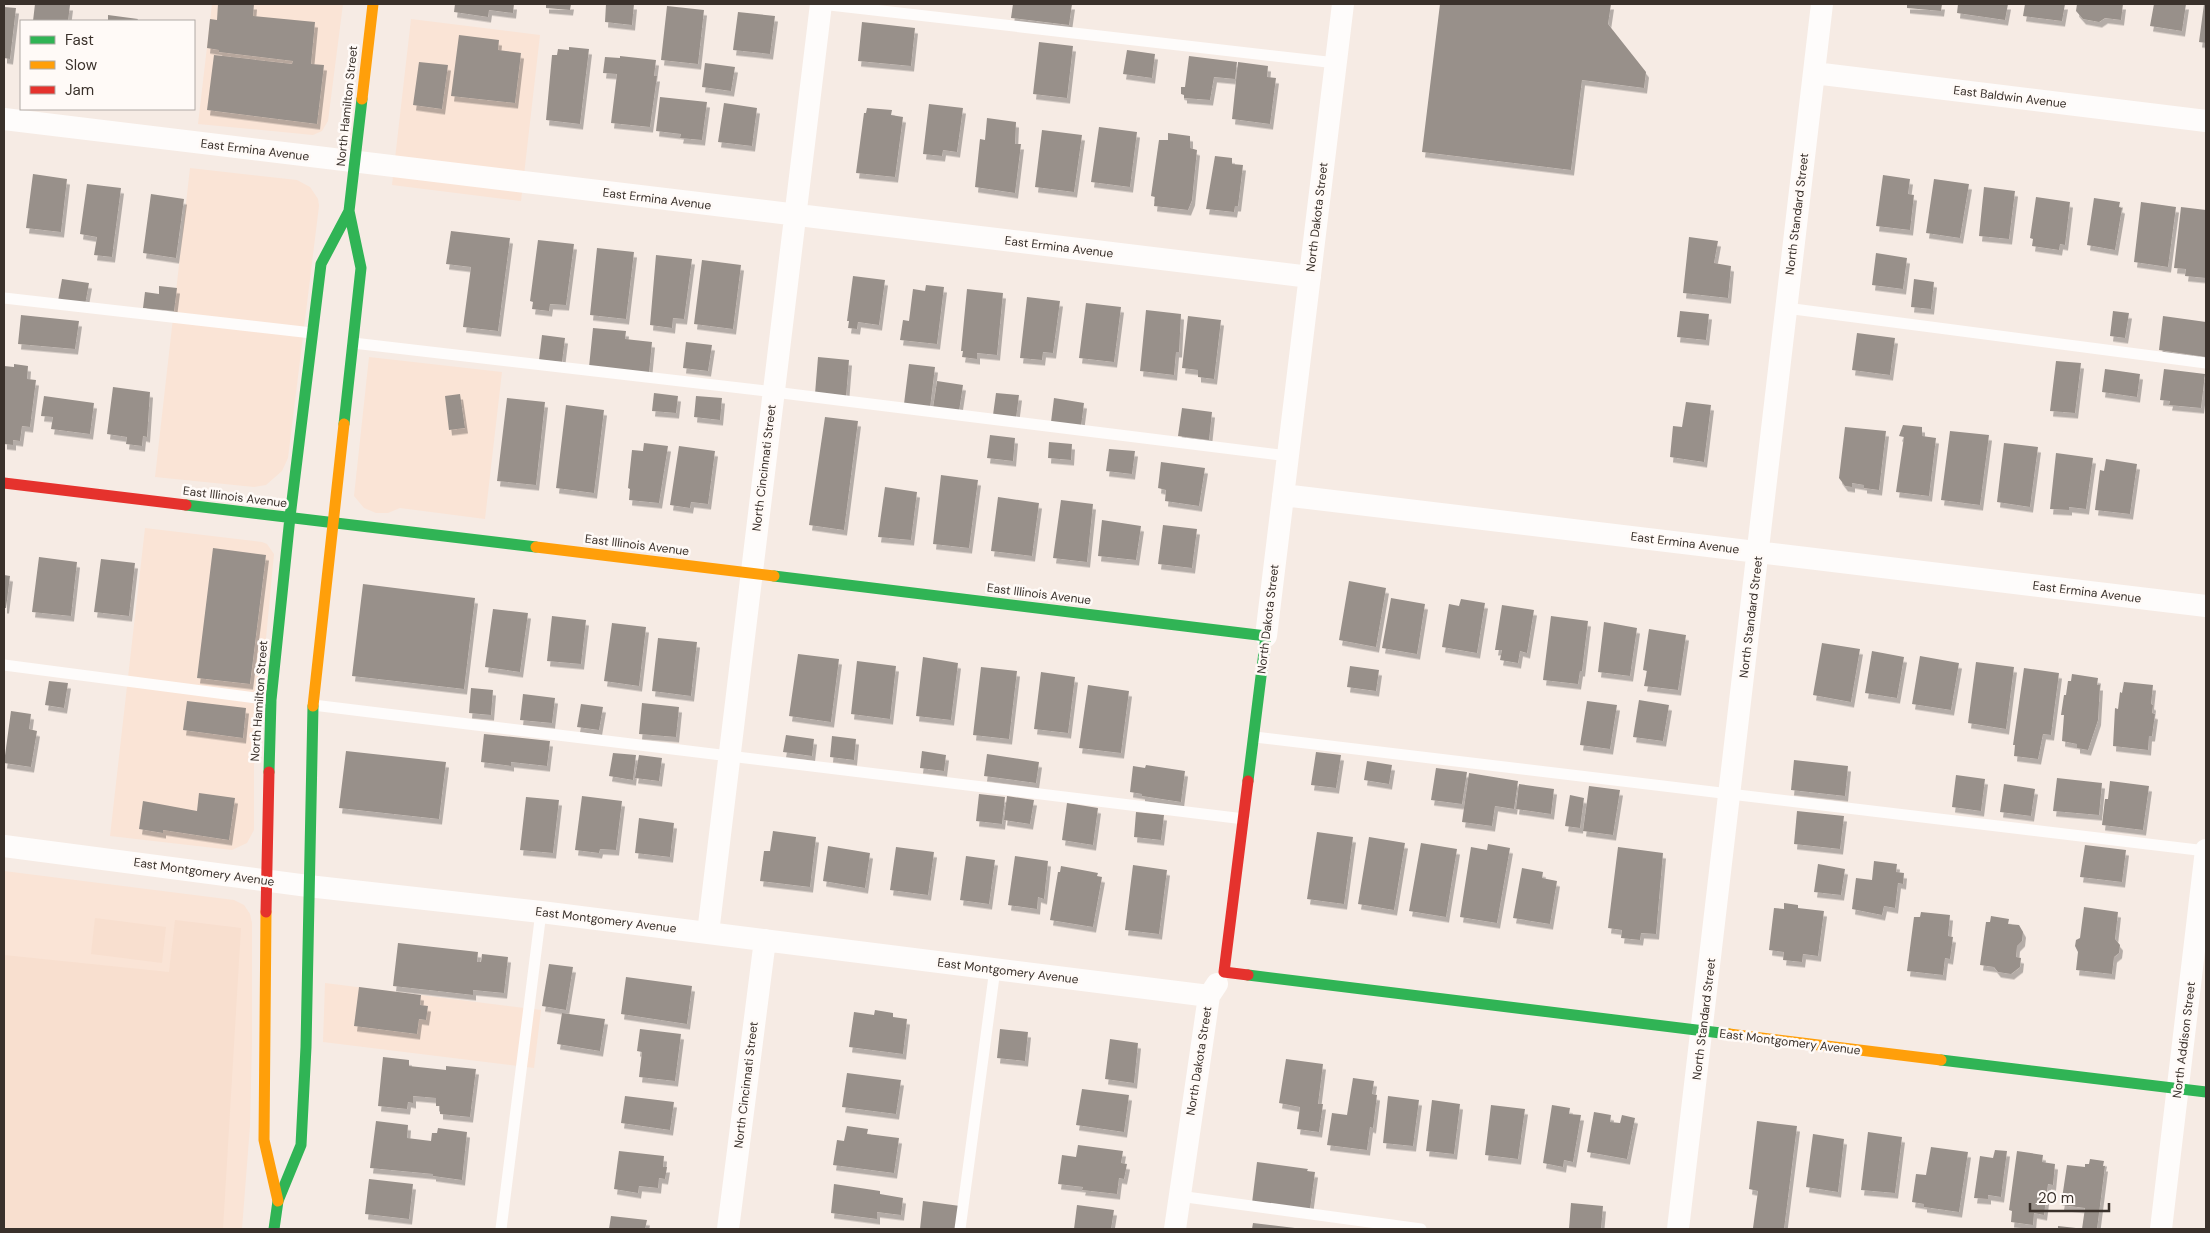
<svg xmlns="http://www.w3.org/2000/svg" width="2210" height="1233" font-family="'DM Sans',sans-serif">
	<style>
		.built { fill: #fae4d6 }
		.green { fill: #f8dfcf }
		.building { fill: #98908a; filter: url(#shadow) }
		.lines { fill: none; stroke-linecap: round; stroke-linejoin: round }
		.lane { stroke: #fefcfb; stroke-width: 11 }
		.street { stroke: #fefcfb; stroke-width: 22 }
		.fast { stroke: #30b455; stroke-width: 11 }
		.slow { stroke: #ff9f0a; stroke-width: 11 }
		.jam { stroke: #e5322d; stroke-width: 11 }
		.labels { text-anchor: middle; stroke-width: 5; stroke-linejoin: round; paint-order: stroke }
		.street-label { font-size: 12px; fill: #3a312b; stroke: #fffaf7 }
	</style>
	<defs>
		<filter id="shadow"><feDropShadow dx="3" dy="5.5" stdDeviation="0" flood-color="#0004"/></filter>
	</defs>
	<rect width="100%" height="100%" fill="#f6ebe4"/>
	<path class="built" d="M212,4H343L328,121L322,131L313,135L198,124Z
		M411,19L540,35L521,201L392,185Z
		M190,168L297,180L310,187L318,199L319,206L288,458L282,471L266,485L254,487L155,477Z
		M369,357L502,372L485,519L400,508L388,513H376L364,508L354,496Z
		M145,528L262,542L267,544L274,554L254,765V830L247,843L232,850L110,836Z
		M4,871L234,900L244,905L250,914L252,923V1042L250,1126L242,1229H4Z
		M325,983L541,1010L534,1068L323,1042Z"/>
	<path class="green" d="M95,918L166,927L162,963L91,954Z
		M175,920L241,928L223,1229H4V955L169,972Z"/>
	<path class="building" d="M35,4L70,5L68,21H33Z
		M218,4H254L253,16L315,22L311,64L324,65L317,124L207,110L214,55L292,64L293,61L219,52V50L207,48L210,19L217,20Z
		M455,4H514L513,13L489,10L488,17L454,12Z
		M546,4H571L570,10L546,8Z
		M606,4H634L632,25L605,22Z
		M1013,4H1072L1069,25L1011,18Z
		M1440,4H1611L1608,24L1646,72L1644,88L1582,80L1571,170L1422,152Z
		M1907,4H1942L1941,11L1907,8Z
		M1958,4H2008L2005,20L1957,13Z
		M2025,4H2065L2062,21L2023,16Z
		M2077,4H2123L2121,20L2105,18L2099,22L2083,19L2076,11Z
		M2154,4H2186L2182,31L2150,26Z
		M2204,4H2206V43L2199,42Z
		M667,6L704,10L698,64L661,60Z
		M4,7L16,8L10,59L4,58Z
		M738,12L775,16L770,54L733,50Z
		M108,15L138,19L137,21H108Z
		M862,22L915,28L911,66L858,61Z
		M459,35L499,40L498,50L521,53L515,103L451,96Z
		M1039,42L1073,46L1067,98L1033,94Z
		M569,47L589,49L580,124L546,120L552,55H557L558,49L569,50Z
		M1127,50L1155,54L1152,78L1123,74Z
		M620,56L656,60L654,76H657L650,127L611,123L617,74L603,73L605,57L620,58Z
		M1189,56L1237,62L1235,79L1214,77L1210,100L1184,98V95L1181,94V87H1185Z
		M419,62L448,65L442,109L413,105Z
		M1238,62L1268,66L1267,77L1276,78L1270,124L1232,119Z
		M705,63L735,67L731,91L702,87Z
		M660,97L707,102L702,140L680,138L681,134L656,131Z
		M724,103L757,108L752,146L718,142Z
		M929,104L963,108L957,152L943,150L942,156L923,154Z
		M867,108L892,110L891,115L903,117L895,177L856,173L864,113H866Z
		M987,118L1016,122L1015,144H1021L1015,193L975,187L980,139L985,140Z
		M1099,127L1137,132L1130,187L1091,182Z
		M1042,130L1082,135L1074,192L1035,187Z
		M1168,133L1190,136V148L1197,150L1192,200L1188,210L1154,206L1155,197L1151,196L1159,140H1168Z
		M1215,156L1232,158V164L1243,165L1238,206H1235L1234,212L1206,209Z
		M33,174L67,179L61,232L26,228Z
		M1883,175L1910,179L1908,194L1914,195L1910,230L1876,226Z
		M1934,179L1969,184L1960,238L1926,233Z
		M87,184L121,188L112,257L94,255L97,237L80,234Z
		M1984,187L2015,191L2009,239L1979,236Z
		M151,194L184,199L176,258L143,253Z
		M2036,197L2070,202L2065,245L2060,244L2059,250L2032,246L2033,239L2030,238Z
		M2094,198L2120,202L2119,207L2122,208L2115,250L2087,245Z
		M2141,202L2176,207L2168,267L2134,262Z
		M2181,207L2206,210V278L2185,276L2186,269L2174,268Z
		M451,231L510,238L498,331L463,327L471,267L446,264Z
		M1689,237L1718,241L1714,263L1731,266L1728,298L1683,293Z
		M538,240L574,244L566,305L550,304L549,311L532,309L533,302L530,301Z
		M597,248L634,252L626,319L590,315Z
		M1876,253L1907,258L1903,289L1872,285Z
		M656,255L692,259L684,319L673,318L672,328L650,325Z
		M702,260L741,265L733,329L694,324Z
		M853,276L885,280L879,325L858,322L857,329L848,328L849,321H847Z
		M62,279L89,283L85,305L58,301Z
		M1914,279L1934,282L1931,309L1911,307Z
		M926,285L944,287L937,344L900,340L903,320L909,321L913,289L925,291Z
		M159,286L177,288L174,311L143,308L145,292L159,294Z
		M967,289L1003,293L997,355L977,353V359L962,357L963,351H961Z
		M1027,297L1060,301L1053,353L1043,352L1042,360L1020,358Z
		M1086,303L1121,307L1114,362L1079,358Z
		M1146,310L1181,314L1179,352H1176L1174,375L1140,371Z
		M1680,311L1709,314L1706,340L1677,337Z
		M2113,311L2129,313L2125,338L2110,336Z
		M21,315L79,321L75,349L18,344Z
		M1188,316L1221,320L1214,379L1198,377V370L1182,368Z
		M2163,316L2206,322V357L2159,350Z
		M593,328L626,331L625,339L652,342L649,373L589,367Z
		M1857,333L1895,338L1890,375L1852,370Z
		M542,335L565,338L562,362L539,360Z
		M686,342L712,345L708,371L683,368Z
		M818,357L849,360L846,397L815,394Z
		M2056,361L2081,363L2075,413L2050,411Z
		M14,364L28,366L27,379L36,380L30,427L22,426L20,441L13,440V445L4,444V366L14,367Z
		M909,364L935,367L930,408L904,404Z
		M2105,369L2140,374L2137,397L2102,392Z
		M2164,369L2205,374L2201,408L2169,405L2170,401L2160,400Z
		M937,381L963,385L959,411L933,408Z
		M113,387L150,392L147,437L143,436L142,446L126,444L127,437L107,434Z
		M654,393L678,396L676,413L652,411Z
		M996,393L1019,395L1016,418L993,415Z
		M460,394L465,428L449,430L445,396Z
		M44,396L94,403L90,434L51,429L53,417L41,416Z
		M696,396L722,398L720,420L694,417Z
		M507,398L545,402L536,485L497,481Z
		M1054,398L1084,403L1081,426L1051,422Z
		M1686,402L1711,405L1704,462L1670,457L1673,426L1682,427Z
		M566,405L604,410L594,493L556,488Z
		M1182,408L1212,412L1209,440L1178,436Z
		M825,417L858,421L844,530L809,525Z
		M1903,425L1922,427V436L1936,438L1929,496L1896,492L1904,437L1899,436Z
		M1845,427L1886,431L1879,490L1864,488V485L1852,483V487L1845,486L1839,478Z
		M1950,431L1989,435L1980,505L1941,500Z
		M990,435L1015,438L1013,461L987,458Z
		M1049,442L1072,444L1071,460L1048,458Z
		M644,443L668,446L659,503L629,500L630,489L628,488L632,450L643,451Z
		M2004,443L2038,447L2030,507L1997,502Z
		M679,446L715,451L708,504L691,502L690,508L670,505Z
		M1109,449L1135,451L1132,474L1106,471Z
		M2056,453L2093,458L2086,509L2069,507V510L2050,509Z
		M2106,459L2137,464L2130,514L2095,510L2100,470L2104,471Z
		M1161,462L1205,468L1199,506L1165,501L1166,490L1158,488Z
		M941,475L978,480L969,548L933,544Z
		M885,487L917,492L911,540L878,537Z
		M998,497L1039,503L1032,556L991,551Z
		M1061,500L1093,504L1087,562L1053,558Z
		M1102,520L1141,526L1136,560L1098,556Z
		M1163,525L1197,529L1192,568L1158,564Z
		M213,548L266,555L250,684L197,678Z
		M39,557L77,562L71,616L32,612Z
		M101,559L135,563L129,616L94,612Z
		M4,575L10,576L6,608H4Z
		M1349,581L1386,588L1376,647L1339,640Z
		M363,584L475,598L464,689L352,676Z
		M1391,598L1425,604L1417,654L1382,648Z
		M1461,599L1485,603L1477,653L1442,647L1449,604L1459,606Z
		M1502,605L1534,610L1527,653L1520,651L1518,663L1500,660L1502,650H1495Z
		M493,609L528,613L520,672L485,667Z
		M552,616L586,620L581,664L547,661Z
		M1551,616L1588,621L1582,671H1580L1578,684L1543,680Z
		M1604,622L1637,628L1630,676L1598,672Z
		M612,623L646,627L639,686L604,681Z
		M1649,629L1686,635L1678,690L1644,686L1647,671L1643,670Z
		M658,638L697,642L691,696L652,691Z
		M1822,643L1860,649L1851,702L1813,695Z
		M1872,651L1904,657L1897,698L1865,693Z
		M798,654L839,659L831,722L789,716Z
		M1920,656L1959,663L1951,710L1912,704Z
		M923,657L958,663L951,720L916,716Z
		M857,661L896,666L890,719L851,714Z
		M1976,662L2014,667L2006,729L1968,723Z
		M1350,666L1379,670L1376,691L1347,687Z
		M981,667L1017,671L1009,739L973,735Z
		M2024,668L2059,673L2051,735L2043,734L2038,759L2014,756L2015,745H2013Z
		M1041,672L1075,677L1068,733L1034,729Z
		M2072,674L2098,678L2097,685H2100L2098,720L2088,750L2077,748V744L2062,741L2064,715H2061L2064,695H2066L2068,681H2071Z
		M49,681L68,683L64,708L45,705Z
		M2124,682L2153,685L2151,704L2153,705L2152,713L2155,714L2152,736H2149L2148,750L2113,746L2115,708L2118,709L2120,692L2122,693Z
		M1088,685L1129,691L1121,753L1079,748Z
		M471,688L493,690L491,715L469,713Z
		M523,694L555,698L552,723L520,720Z
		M1639,700L1669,705L1663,741L1633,737Z
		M187,701L246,708L243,738L183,730Z
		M1587,701L1617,705L1610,749L1580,745Z
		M642,703L679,707L676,737L639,734Z
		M581,704L603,707L599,730L577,727Z
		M11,711L31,714L29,729L37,731L31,767L4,763Z
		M484,734L550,741L547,766L511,762V766L481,762Z
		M786,735L814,739L812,756L783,752Z
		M832,736L856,739L854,760L830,757Z
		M346,751L446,762L439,819L339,808Z
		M922,751L946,755L944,771L920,768Z
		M1316,752L1341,755L1336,788L1311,785Z
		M613,753L636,755L633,780L609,776Z
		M987,754L1039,762L1036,783L984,776Z
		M639,755L662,758L659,781L635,778Z
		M1794,760L1848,766L1845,796L1791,790Z
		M1367,761L1392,765L1389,784L1364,780Z
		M1146,765L1185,771L1181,802L1142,796V794L1130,792L1133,766L1145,768Z
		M1436,768L1467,772L1462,804L1431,800Z
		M1469,773L1518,781L1514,809L1495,806L1492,826L1462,822Z
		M1956,775L1985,779L1981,811L1952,807Z
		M2057,778L2102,783L2099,815L2053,811Z
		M2110,781L2149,786L2143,830L2102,825L2105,799H2108Z
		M1519,784L1554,789L1551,814L1516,809Z
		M2004,784L2035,789L2031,816L2000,812Z
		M1589,786L1620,790L1613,835L1583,831Z
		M199,793L235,798L229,840L163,830V833L139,829L143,801L197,811Z
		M979,794L1005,797L1002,824L976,821Z
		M1570,795L1584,798L1580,828L1565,826Z
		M582,796L622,801L616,850L600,849L599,853L575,850Z
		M1007,796L1034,800L1030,824L1004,820Z
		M526,797L559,800L553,853L520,850Z
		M1067,803L1098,808L1093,845L1062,840Z
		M1797,811L1844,816L1840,849L1794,844Z
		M1136,812L1164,815L1161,840L1134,837Z
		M639,818L674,823L670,857L635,853Z
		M773,831L816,837L810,887L760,881L764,851H770Z
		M1317,832L1353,837L1344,904L1307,899Z
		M1369,837L1405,843L1394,910L1358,904Z
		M1421,843L1457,849L1446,917L1409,911Z
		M1488,844L1510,848L1497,923L1460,917L1471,847L1487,850Z
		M2085,845L2126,850L2122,882L2080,877Z
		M828,846L870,853L865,888L823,881Z
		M896,847L934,852L928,895L890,890Z
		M1618,847L1663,853L1656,934L1641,933L1640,940L1621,938L1622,930L1608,928Z
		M966,856L995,860L989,904L960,900Z
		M1015,856L1048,861L1044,899L1038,897L1037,909L1008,905Z
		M1874,861L1897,864L1896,872L1904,873L1903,884L1898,883L1895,908L1884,906L1882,915L1852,909L1856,878L1872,880Z
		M1818,864L1845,869L1841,895L1814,892Z
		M1133,865L1167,870L1159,934L1125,930Z
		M1061,866L1098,873L1097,876L1102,877L1093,927L1050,920L1058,872H1060Z
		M1522,868L1543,872L1542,878L1557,881L1550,924L1513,918Z
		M1784,903L1798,905V908L1824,911L1818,956L1803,954L1802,962L1783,960L1784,952L1769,950L1774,908L1784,909Z
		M2084,907L2118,912L2115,939L2120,945L2119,953L2114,957L2112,974L2076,970L2078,952L2075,946L2076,940L2080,938Z
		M1921,912L1950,915L1948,936L1953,937L1950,959L1945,958L1943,975L1907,971L1914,917H1920Z
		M1991,916L2009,919L2008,924L2019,925L2023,932L2022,941L2017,946L2016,957L2021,958L2020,967L2011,974L1998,972L1994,967L1980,965L1986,922H1990Z
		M398,943L478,952L477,962H481L482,954L508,957L504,993L473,990V995L393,986Z
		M549,964L573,967L566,1010L542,1006Z
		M626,977L692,986L687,1024L621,1014Z
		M359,987L421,995L420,1005L428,1006L426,1020L419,1019L417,1034L354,1026Z
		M875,1010L893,1013V1017L907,1019L903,1054L849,1047L854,1012L874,1015Z
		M562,1013L605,1019L600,1051L557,1044Z
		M640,1029L681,1034L675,1081L639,1077L642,1052L637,1051Z
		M1000,1029L1028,1032L1025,1061L997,1058Z
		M1110,1039L1138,1043L1134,1083L1105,1079Z
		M383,1057L409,1060V1066L446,1070V1066L476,1069L470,1117L440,1114V1106H436V1098L413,1096V1103L408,1102L407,1109L378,1106Z
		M1286,1059L1323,1064L1318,1104H1323L1319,1132L1297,1129L1300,1107L1279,1103Z
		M847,1073L901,1080L896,1114L842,1107Z
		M1353,1078L1374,1081L1372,1094L1377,1095L1373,1128L1370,1127L1367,1150L1327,1145L1332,1113L1347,1115Z
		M1082,1089L1129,1095L1124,1132L1076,1125Z
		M625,1096L674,1102L670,1130L621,1123Z
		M1388,1096L1419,1100L1413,1146L1383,1143Z
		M1432,1100L1460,1104L1454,1154L1426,1151Z
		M1491,1105L1525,1109L1518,1159L1485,1155Z
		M1552,1105L1570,1108L1569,1114L1581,1115L1573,1162L1564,1160L1563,1167L1543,1163Z
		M1594,1112L1611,1115L1610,1122L1620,1123L1622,1115L1635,1118L1627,1159L1587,1152Z
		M376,1121L408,1125L407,1138L431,1141L432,1133H437L438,1128L467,1132L462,1180L433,1176V1174L370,1168Z
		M1757,1121L1797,1126L1784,1229L1753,1228L1758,1191L1749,1189Z
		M847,1126L868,1129L867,1134L899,1138L894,1173L833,1165L837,1140L844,1141Z
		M1868,1132L1902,1137L1895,1193L1861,1190Z
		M1813,1134L1844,1139L1838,1192L1806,1187Z
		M1078,1145L1123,1151L1121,1163L1127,1164L1124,1179L1119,1178L1117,1194L1082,1190L1083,1187L1058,1184L1062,1155L1076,1157Z
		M1931,1147L1968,1152L1959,1212L1924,1207V1204L1912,1202L1916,1174L1926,1175Z
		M1995,1150L2007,1151L2001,1197L1988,1195V1199L1974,1198L1980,1156L1993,1158Z
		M619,1151L664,1156L663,1167H667L665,1179L659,1178L658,1188L639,1186L638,1193L614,1189Z
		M2017,1151L2043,1155L2042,1162L2055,1164L2053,1185L2048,1184L2044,1215L2034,1213L2033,1225L2011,1222L2012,1211L2009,1210Z
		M2090,1159L2104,1161L2103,1166H2105L2097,1229H2082L2085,1208L2061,1205L2067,1165L2085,1167V1164H2089Z
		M1257,1162L1308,1169L1307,1171L1315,1172L1310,1209L1252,1203Z
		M369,1179L413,1184L409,1219L365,1214Z
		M834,1184L880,1191V1194L903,1198L901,1215L877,1212V1219L831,1213Z
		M923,1201L960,1206L957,1229H920Z
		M1571,1203L1603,1206L1601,1229H1569Z
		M1077,1205L1114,1210L1111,1229H1074Z
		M611,1216L647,1220L645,1229H609Z
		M1253,1223L1295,1228V1229H1252Z
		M2058,1226L2076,1228L2075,1229H2058Z"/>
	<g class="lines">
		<path class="lane" d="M821,4L1336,63
			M4,298L312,333
			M1786,308L2206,363
			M353,343L774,392L1288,456
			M4,665L271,700
			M313,705L1244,819
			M1255,737L2206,851
			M1179,1196L1421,1229
			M501,1229L541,912
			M960,1229L995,969"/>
		<path class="street" d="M1814,73L2206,121
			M4,119L1310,277
			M1283,495L2206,606
			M1266,636L1343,4
			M4,846L308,886L541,912L1209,996
			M708,933L821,4
			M728,1229L765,940
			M1175,1229L1209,996L1217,984
			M1678,1229L1822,4
			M2161,1229L2206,850"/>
		<path class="fast" d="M344,424L361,268L349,211
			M186,505L536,547
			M774,576L1266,636L1248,781
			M269,772L271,700L290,517L321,264L349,211L362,99
			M1248,975L1729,1034
			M1941,1060L2206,1092
			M274,1229L278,1201L301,1145L306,1047L313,706"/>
		<path class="slow" d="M362,99L373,4
			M536,547L774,576
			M313,706L344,424
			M266,912L264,1140L278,1201
			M1729,1034L1941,1060"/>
		<path class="jam" d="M4,483L186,505
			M1248,781L1224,972L1248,975
			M266,912L269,772"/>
	</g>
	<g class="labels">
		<g class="street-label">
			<text transform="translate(2010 97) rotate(7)" y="4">East Baldwin Avenue</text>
			<text transform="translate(347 106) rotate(-84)" y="4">North Hamilton Street</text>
			<text transform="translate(255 150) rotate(7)" y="4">East Ermina Avenue</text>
			<text transform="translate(657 199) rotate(7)" y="4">East Ermina Avenue</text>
			<text transform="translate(1797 214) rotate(-83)" y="4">North Standard Street</text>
			<text transform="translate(1317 217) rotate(-83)" y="4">North Dakota Street</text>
			<text transform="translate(1059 247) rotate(7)" y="4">East Ermina Avenue</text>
			<text transform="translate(764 468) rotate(-83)" y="4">North Cincinnati Street</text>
			<text transform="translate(235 497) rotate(7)" y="4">East Illinois Avenue</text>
			<text transform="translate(1685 543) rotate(7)" y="4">East Ermina Avenue</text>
			<text transform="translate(637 545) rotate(7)" y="4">East Illinois Avenue</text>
			<text transform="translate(2087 592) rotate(7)" y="4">East Ermina Avenue</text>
			<text transform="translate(1039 594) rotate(7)" y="4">East Illinois Avenue</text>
			<text transform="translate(1751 617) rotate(-83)" y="4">North Standard Street</text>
			<text transform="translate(1268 619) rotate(-83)" y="4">North Dakota Street</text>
			<text transform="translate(259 701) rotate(-86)" y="4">North Hamilton Street</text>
			<text transform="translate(204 872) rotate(8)" y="4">East Montgomery Avenue</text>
			<text transform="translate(606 920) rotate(7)" y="4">East Montgomery Avenue</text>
			<text transform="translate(1008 971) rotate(7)" y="4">East Montgomery Avenue</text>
			<text transform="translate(1704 1019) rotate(-83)" y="4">North Standard Street</text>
			<text transform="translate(2184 1040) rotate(-83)" y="4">North Addison Street</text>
			<text transform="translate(1790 1042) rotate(7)" y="4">East Montgomery Avenue</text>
			<text transform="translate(1199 1061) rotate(-81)" y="4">North Dakota Street</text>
			<text transform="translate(746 1085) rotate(-83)" y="4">North Cincinnati Street</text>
		</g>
	</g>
	<rect width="2210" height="1233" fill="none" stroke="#3a312b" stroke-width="10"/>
	<rect x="20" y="20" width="175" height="90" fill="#fffaf7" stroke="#b0aaa5"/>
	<rect x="30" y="36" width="25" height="8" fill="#30b455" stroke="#b0aaa5"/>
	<text x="65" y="45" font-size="15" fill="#3a312b">Fast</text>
	<rect x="30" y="61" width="25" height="8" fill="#ff9f0a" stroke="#b0aaa5"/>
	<text x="65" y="70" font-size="15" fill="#3a312b">Slow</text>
	<rect x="30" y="86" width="25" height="8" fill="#e5322d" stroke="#b0aaa5"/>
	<text x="65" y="95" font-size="15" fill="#3a312b">Jam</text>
	<path d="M2030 1203v8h79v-8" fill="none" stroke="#3a312b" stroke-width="2.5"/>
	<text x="2038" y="1203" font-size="15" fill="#3a312b" stroke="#fffaf7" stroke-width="4" paint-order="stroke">20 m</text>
</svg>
